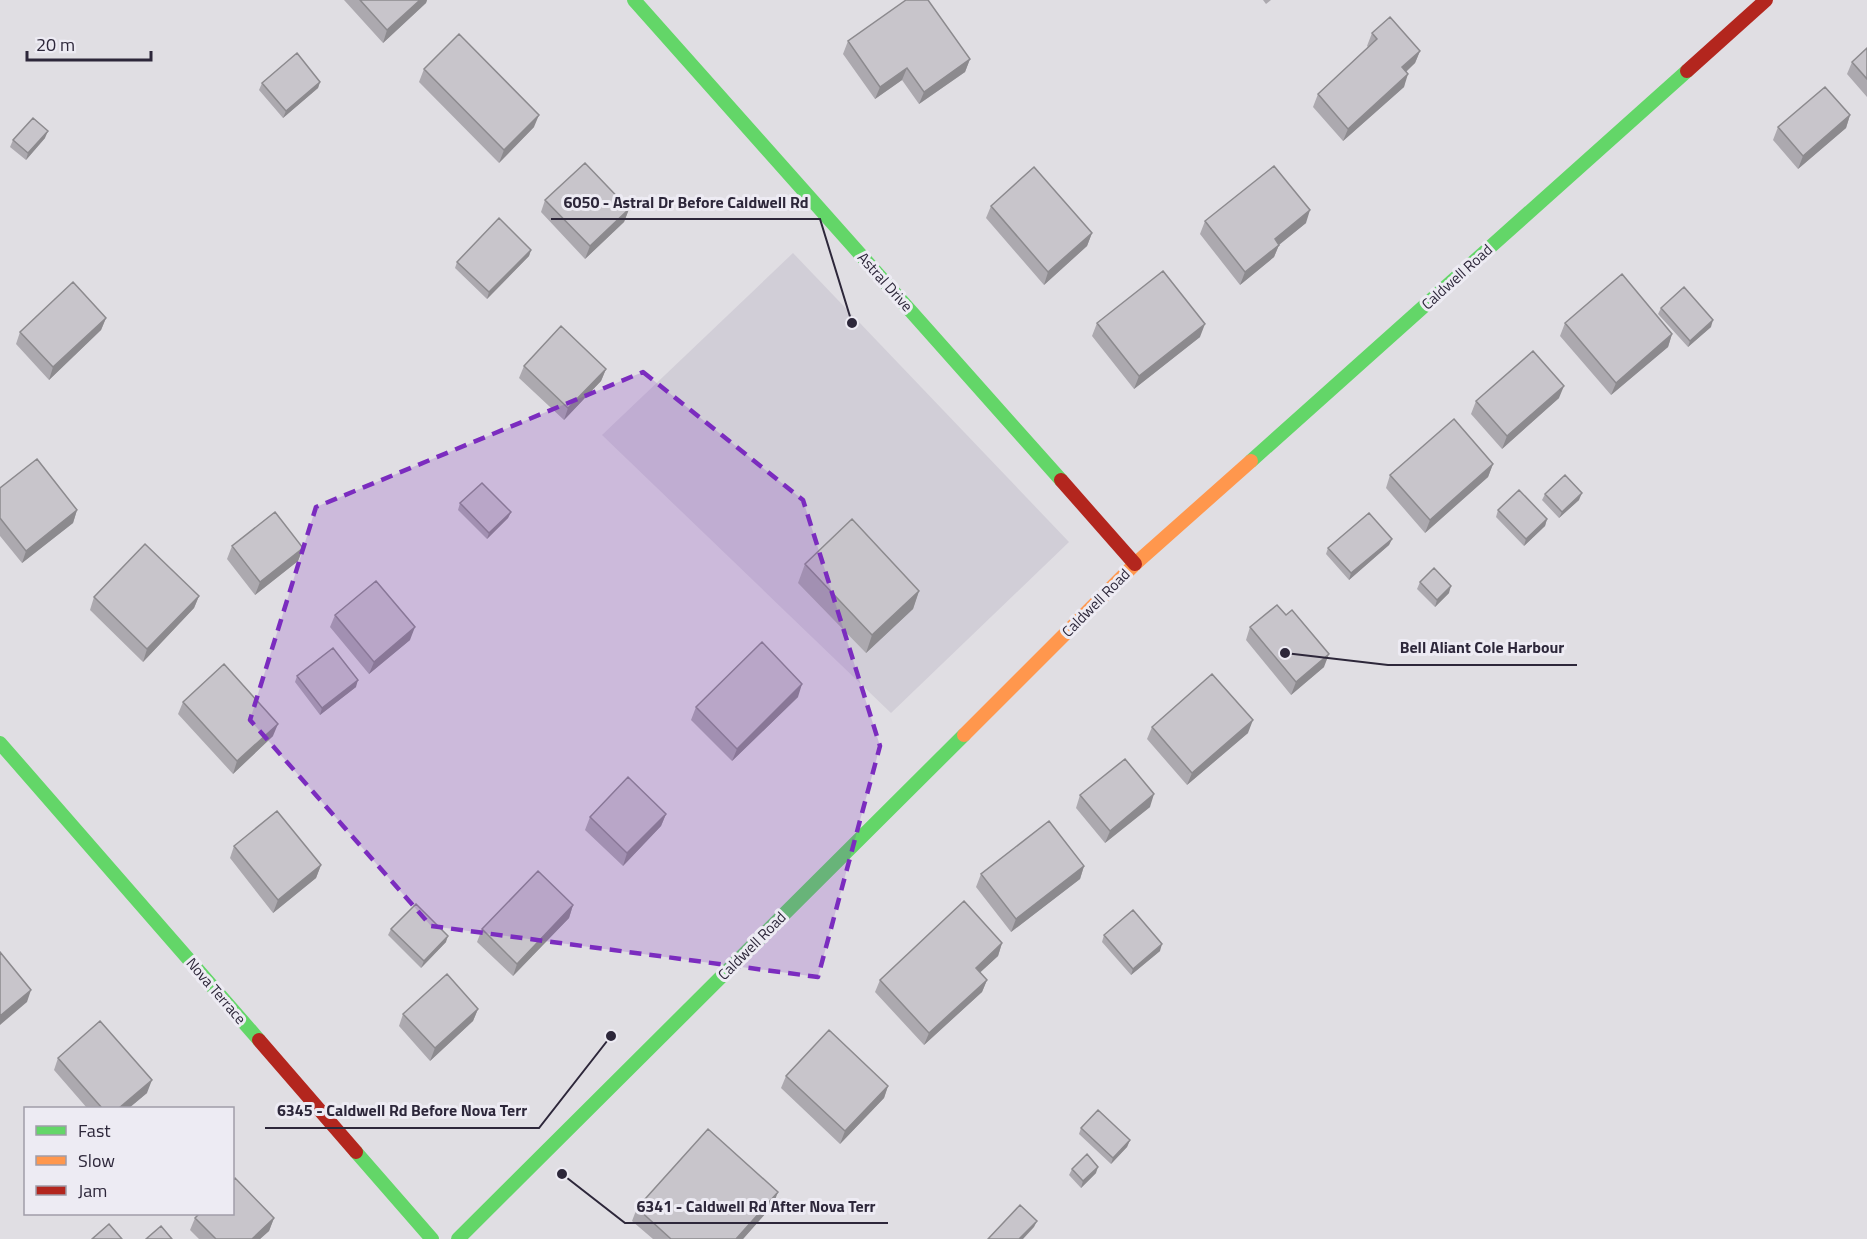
<svg xmlns="http://www.w3.org/2000/svg" width="1867" height="1239" font-family="'Titillium Web',sans-serif">
	<style>
		.built { fill: #d1ced7 }
		.lines { fill: none; stroke-linecap: round; stroke-linejoin: round }
		.fast { stroke: #63d668; stroke-width: 14 }
		.slow { stroke: #ff974d; stroke-width: 14 }
		.jam { stroke: #b3261e; stroke-width: 14 }
		.wall { fill: #aca9af }
		.shaded-wall { fill: #8c8a8e }
		.building { fill: #c8c5cb; stroke: #8c8a8e; stroke-width: 1.5 }
		.marked { fill: #7b2cbf; fill-opacity: 0.2; stroke: #7b2cbf; stroke-width: 4.5; stroke-dasharray: 12 8; stroke-linejoin: round }
		.labels { text-anchor: middle; stroke-width: 6; stroke-linejoin: round; paint-order: stroke }
		.street-label { font-size: 15px; fill: #2d273a; stroke: #edebf3 }
		.leader { fill: none; stroke: #2d273a; stroke-width: 2 }
		.callout-dot { fill: #2d273a; stroke: #edebf3; stroke-width: 2 }
		.callout-label { font-size: 16px; text-anchor: middle; font-weight: bold; fill: #2d273a; stroke: #edebf3; stroke-width: 6; stroke-linejoin: round; paint-order: stroke }
	</style>
	<rect width="100%" height="100%" fill="#e0dee3"/>
	<path class="built" d="M793,253L1069,542L891,713L602,435Z"/>
	<g class="lines">
		<path class="fast" d="M634,0L1061,480
			M1251,461L1687,71
			M0,743L259,1040
			M356,1152L432,1239
			M458,1239L964,735"/>
		<path class="slow" d="M964,735L1135,564L1251,461"/>
		<path class="jam" d="M1687,71L1766,0
			M1061,480L1135,564
			M259,1040L356,1152"/>
	</g>
	<path class="wall" d="M344,0H427L426,3L383,43Z
		M1263,0H1271L1266,4Z
		M1372,33L1420,51L1415,63L1406,72L1404,87L1343,141L1313,107L1318,94L1368,47L1367,46Z
		M848,41L970,59L965,72L919,104L902,80L875,99L843,54Z
		M1867,48V97L1847,74L1852,62Z
		M424,69L534,127L499,163L419,82Z
		M320,82L318,88L283,118L259,90L262,83Z
		M1850,115L1846,128L1798,169L1773,140L1778,127Z
		M45,138L26,160L10,147L13,140Z
		M545,200L629,209L624,222L585,259L541,212Z
		M991,206L1092,233L1087,246L1044,285L986,218Z
		M1205,221L1306,223L1279,245L1274,257L1240,285L1200,234Z
		M531,250L529,256L487,299L455,268L457,262Z
		M1661,308L1711,327L1688,347L1658,314Z
		M106,318L101,330L49,380L16,344L20,332Z
		M1097,323L1200,337L1134,389L1092,336Z
		M1565,323L1672,334L1668,347L1611,395L1560,336Z
		M524,366L606,369L601,381L564,420L519,378Z
		M1559,398L1502,449L1471,414L1476,401Z
		M1493,464L1488,477L1425,533L1386,488L1390,475Z
		M0,488L77,510L73,523L22,563L0,536Z
		M1545,494L1579,500L1559,518L1542,500Z
		M460,503L511,512L508,518L487,539L458,510Z
		M1498,510L1547,519L1545,526L1524,546L1496,517Z
		M1392,539L1389,545L1349,580L1326,554L1328,548Z
		M232,546L303,548L298,561L255,595L227,559Z
		M805,564L919,591L913,609L866,653L798,583Z
		M1420,582L1449,593L1435,607L1417,589Z
		M199,596L194,608L143,662L90,610L94,597Z
		M335,615L410,640L369,674L330,627Z
		M1286,615L1324,667L1291,695L1246,640L1250,627Z
		M297,676L356,687L320,715L295,682Z
		M798,697L732,761L691,720L696,707Z
		M183,702L273,736L233,774L178,714Z
		M1152,727L1248,733L1187,785L1147,739Z
		M1080,795L1150,807L1105,843L1076,808Z
		M666,814L661,826L623,866L585,830L590,817Z
		M234,846L321,865L316,878L273,913L230,858Z
		M1084,866L1080,879L1011,932L976,887L981,874Z
		M573,905L569,918L513,976L477,942L482,929Z
		M391,929L446,942L421,968L388,935Z
		M1104,935L1160,951L1131,975L1102,942Z
		M1002,943L998,956L980,972L987,980L982,992L924,1045L875,992L880,980Z
		M478,1009L473,1021L430,1061L399,1026L403,1014Z
		M58,1058L147,1093L129,1108H87L54,1070Z
		M786,1076L888,1086L884,1098L840,1144L781,1088Z
		M1081,1128L1130,1140L1127,1147L1111,1164L1079,1134Z
		M1072,1169L1096,1173L1081,1188L1069,1175Z
		M773,1205L743,1239H653L632,1221L637,1208Z
		M195,1218H274L269,1231L260,1239H199L190,1230Z"/>
	<path class="shaded-wall" d="M420,0H427L426,3L383,43L387,30Z
		M1420,51L1415,63L1398,79L1402,67Z
		M970,59L965,72L919,104L924,92Z
		M907,68L902,80L875,99L880,87Z
		M1408,74L1404,87L1343,141L1348,129Z
		M320,82L318,88L283,118L286,111Z
		M539,115L534,127L499,163L504,150Z
		M1850,115L1846,128L1798,169L1803,156Z
		M48,131L45,138L26,160L28,153Z
		M629,209L624,222L585,259L590,246Z
		M1310,210L1306,223L1270,252L1275,239Z
		M1092,233L1087,246L1044,285L1048,272Z
		M1279,245L1274,257L1240,285L1245,272Z
		M531,250L529,256L487,299L489,292Z
		M106,318L101,330L49,380L53,367Z
		M1713,320L1711,327L1688,347L1690,341Z
		M1205,324L1200,337L1134,389L1139,376Z
		M1672,334L1668,347L1611,395L1616,383Z
		M606,369L601,381L564,420L568,408Z
		M1564,386L1559,398L1502,449L1507,436Z
		M1493,464L1488,477L1425,533L1430,520Z
		M1582,493L1579,500L1559,518L1562,512Z
		M77,510L73,523L22,563L26,551Z
		M511,512L508,518L487,539L489,533Z
		M1547,519L1545,526L1524,546L1526,539Z
		M1392,539L1389,545L1349,580L1351,573Z
		M303,548L298,561L255,595L260,582Z
		M1451,586L1449,593L1435,607L1437,600Z
		M919,591L913,609L866,653L872,635Z
		M199,596L194,608L143,662L147,649Z
		M415,627L410,640L369,674L374,662Z
		M1329,654L1324,667L1291,695L1296,682Z
		M358,680L356,687L320,715L322,708Z
		M802,684L798,697L732,761L737,749Z
		M1253,720L1248,733L1187,785L1192,773Z
		M278,724L273,736L233,774L237,761Z
		M1154,794L1150,807L1105,843L1110,831Z
		M666,814L661,826L623,866L627,853Z
		M321,865L316,878L273,913L278,900Z
		M1084,866L1080,879L1011,932L1016,919Z
		M573,905L569,918L513,976L517,964Z
		M448,936L446,942L421,968L424,961Z
		M1002,943L998,956L971,981L976,968Z
		M1162,944L1160,951L1131,975L1133,969Z
		M987,980L982,992L924,1045L929,1033Z
		M31,990L27,1002L0,1025V1016Z
		M478,1009L473,1021L430,1061L435,1048Z
		M152,1080L147,1093L129,1108H119Z
		M888,1086L884,1098L840,1144L845,1131Z
		M1130,1140L1127,1147L1111,1164L1113,1158Z
		M1098,1167L1096,1173L1081,1188L1083,1181Z
		M778,1192L773,1205L743,1239H736Z
		M274,1218L269,1231L260,1239H252Z
		M1037,1221L1034,1227L1023,1239H1019Z"/>
	<path class="building" d="M360,0H420L387,30Z
		M906,0H928L970,59L924,92L907,68L880,87L848,41Z
		M1390,17L1420,51L1402,67L1408,74L1348,129L1318,94L1377,39L1372,33Z
		M459,34L539,115L504,150L424,69Z
		M1867,48V79L1852,62Z
		M297,53L320,82L286,111L262,83Z
		M1825,87L1850,115L1803,156L1778,127Z
		M33,118L48,131L28,153L13,140Z
		M585,163L629,209L590,246L545,200Z
		M1274,166L1310,210L1275,239L1279,245L1245,272L1205,221Z
		M1034,167L1092,233L1048,272L991,206Z
		M499,218L531,250L489,292L457,262Z
		M1163,271L1205,324L1139,376L1097,323Z
		M1622,274L1672,334L1616,383L1565,323Z
		M73,282L106,318L53,367L20,332Z
		M1684,287L1713,320L1690,341L1661,308Z
		M561,326L606,369L568,408L524,366Z
		M1533,351L1564,386L1507,436L1476,401Z
		M1454,419L1493,464L1430,520L1390,475Z
		M37,459L77,510L26,551L0,518V488Z
		M1565,475L1582,493L1562,512L1545,494Z
		M482,483L511,512L489,533L460,503Z
		M1519,490L1547,519L1526,539L1498,510Z
		M275,512L303,548L260,582L232,546Z
		M1369,513L1392,539L1351,573L1328,548Z
		M852,519L919,591L872,635L805,564Z
		M145,544L199,596L147,649L94,597Z
		M1434,568L1451,586L1437,600L1420,582Z
		M376,581L415,627L374,662L335,615Z
		M1277,605L1286,615L1292,610L1329,654L1296,682L1250,627Z
		M762,642L802,684L737,749L696,707Z
		M333,648L358,680L322,708L297,676Z
		M224,664L278,724L237,761L183,702Z
		M1212,674L1253,720L1192,773L1152,727Z
		M1125,759L1154,794L1110,831L1080,795Z
		M628,777L666,814L627,853L590,817Z
		M277,811L321,865L278,900L234,846Z
		M1049,821L1084,866L1016,919L981,874Z
		M538,871L573,905L517,964L482,929Z
		M964,901L1002,943L976,968L987,980L929,1033L880,980Z
		M416,904L448,936L424,961L391,929Z
		M1133,910L1162,944L1133,969L1104,935Z
		M0,952L31,990L0,1016Z
		M447,974L478,1009L435,1048L403,1014Z
		M100,1021L152,1080L119,1108H102L58,1058Z
		M829,1030L888,1086L845,1131L786,1076Z
		M1098,1110L1130,1140L1113,1158L1081,1128Z
		M708,1129L778,1192L736,1239H671L637,1208Z
		M1087,1154L1098,1167L1083,1181L1072,1169Z
		M235,1178L274,1218L252,1239H216L195,1218L199,1214H232V1181Z
		M1020,1205L1037,1221L1019,1239H988Z
		M109,1224L122,1239H92Z
		M161,1226L172,1239H146Z"/>
	<path class="marked" d="M643,372L803,500L880,746L818,977L431,926L250,720L316,507Z"/>
	<g class="labels">
		<g class="street-label">
			<text transform="translate(1457 277) rotate(-42)" y="5">Caldwell Road</text>
			<text transform="translate(885 282) rotate(48)" y="5">Astral Drive</text>
			<text transform="translate(1096 603) rotate(-45)" y="5">Caldwell Road</text>
			<text transform="translate(752 946) rotate(-45)" y="5">Caldwell Road</text>
			<text transform="translate(216 991) rotate(49)" y="5">Nova Terrace</text>
		</g>
	</g>
	<path class="leader" d="M852 323L820 219H551M1285 653L1388 665H1577M611 1036L539 1128H265M562 1174L625 1223H888"/>
	<g class="callout-dot">
		<circle cx="852" cy="323" r="6"/>
		<circle cx="1285" cy="653" r="6"/>
		<circle cx="611" cy="1036" r="6"/>
		<circle cx="562" cy="1174" r="6"/>
	</g>
	<g class="callout-label">
		<text x="686" y="208">6050 - Astral Dr Before Caldwell Rd</text>
		<text x="1482" y="653">Bell Aliant Cole Harbour</text>
		<text x="402" y="1116">6345 - Caldwell Rd Before Nova Terr</text>
		<text x="756" y="1212">6341 - Caldwell Rd After Nova Terr</text>
	</g>
	<rect x="24" y="1107" width="210" height="108" fill="#edebf3" stroke="#a09da9" stroke-width="1.5"/>
	<rect x="36" y="1126" width="30" height="9" fill="#63d668" stroke="#a09da9" stroke-width="1.5"/>
	<text x="78" y="1137" font-size="18" fill="#2d273a">Fast</text>
	<rect x="36" y="1156" width="30" height="9" fill="#ff974d" stroke="#a09da9" stroke-width="1.5"/>
	<text x="78" y="1167" font-size="18" fill="#2d273a">Slow</text>
	<rect x="36" y="1186" width="30" height="9" fill="#b3261e" stroke="#a09da9" stroke-width="1.5"/>
	<text x="78" y="1197" font-size="18" fill="#2d273a">Jam</text>
	<path d="M27 51v9h124v-9" fill="none" stroke="#2d273a" stroke-width="3"/>
	<text x="36" y="51" font-size="18" fill="#2d273a" stroke="#edebf3" stroke-width="4.5" paint-order="stroke">20 m</text>
</svg>
